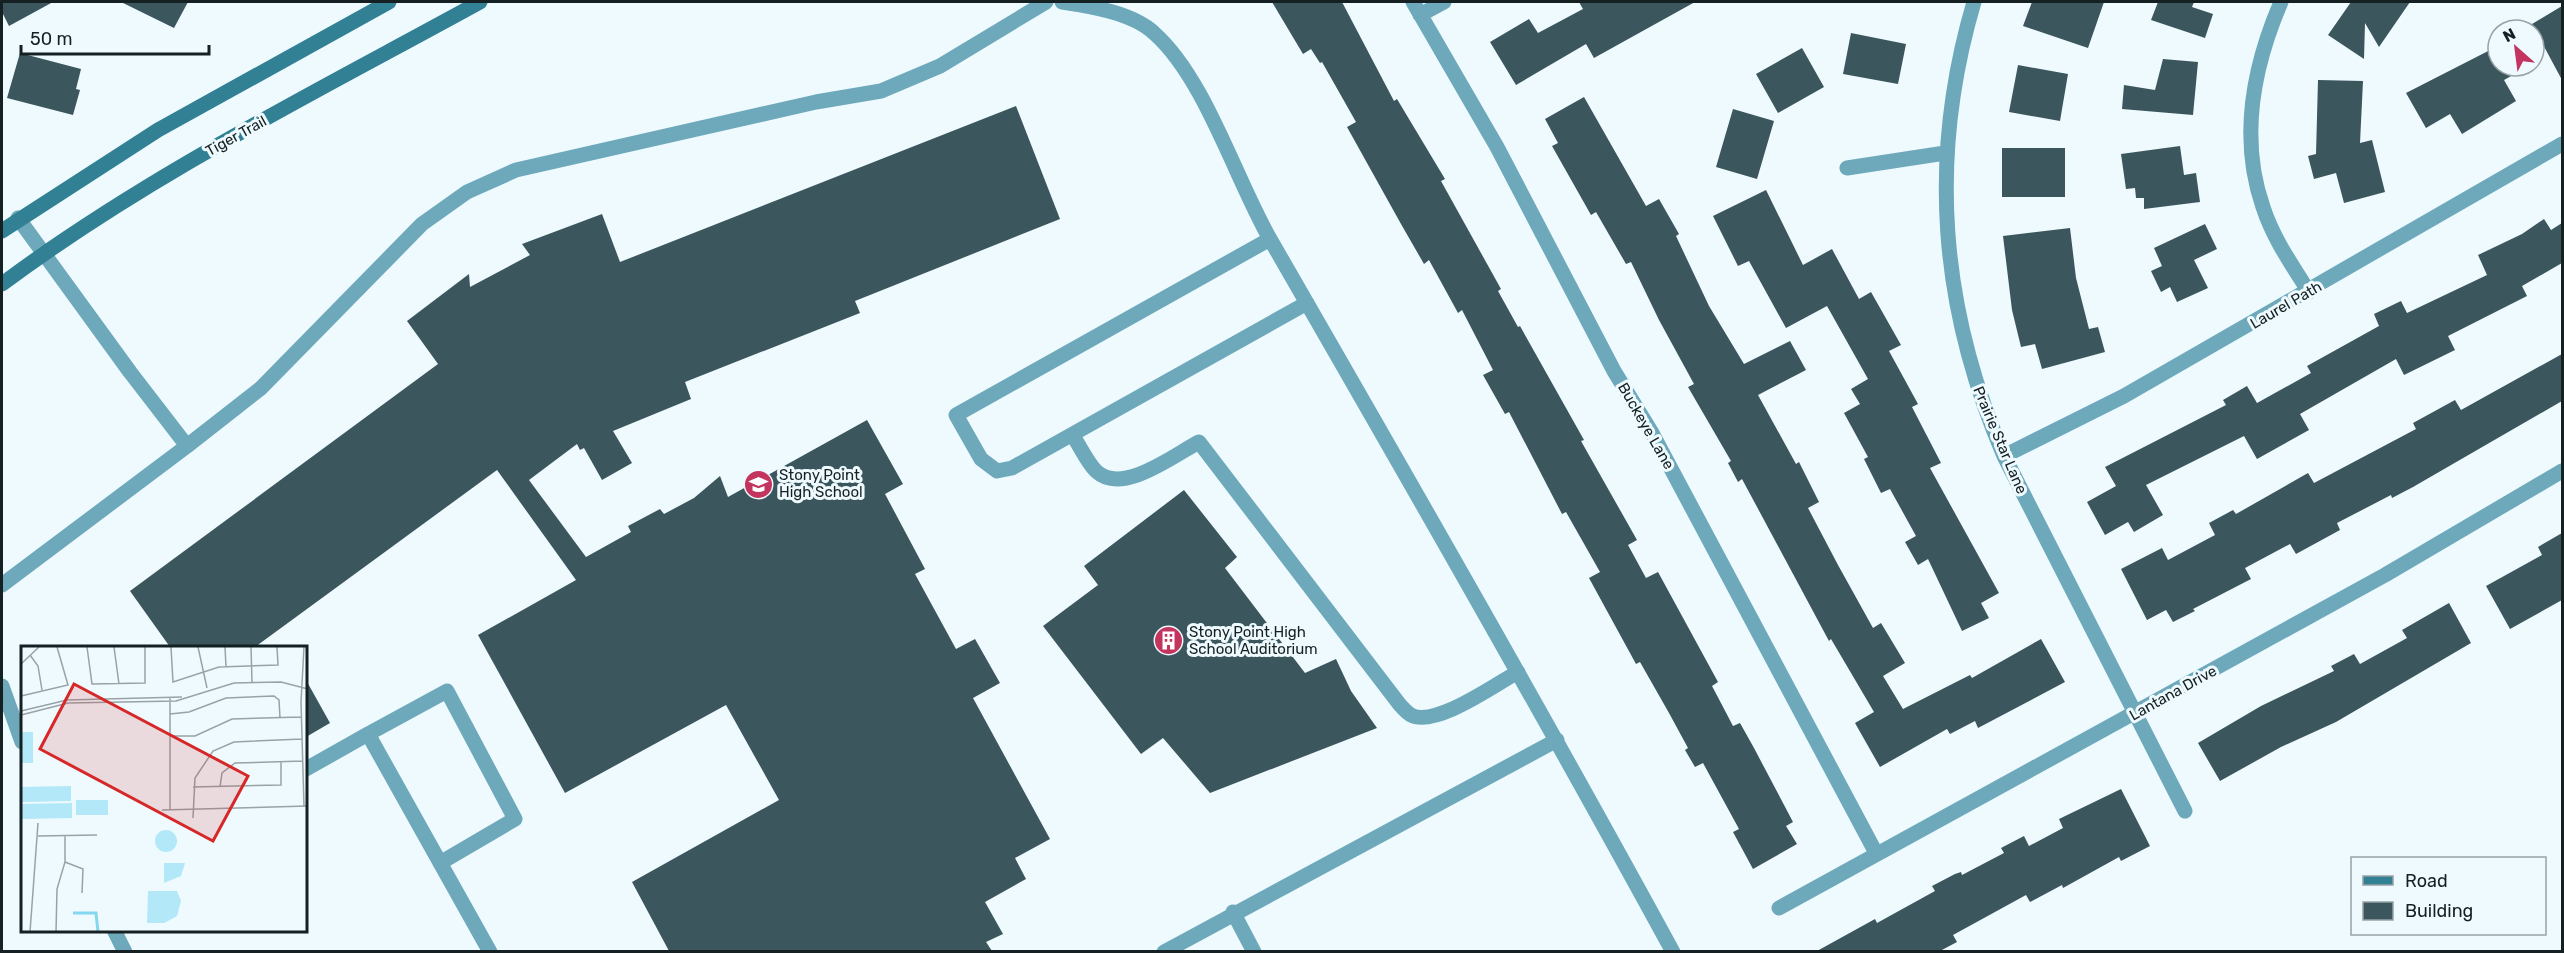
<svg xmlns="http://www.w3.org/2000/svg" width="2564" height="953" font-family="Rubik,sans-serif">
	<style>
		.building { fill: #3b565d }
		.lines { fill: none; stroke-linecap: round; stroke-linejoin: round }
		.lane { stroke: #6da9ba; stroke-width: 15 }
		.street { stroke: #6da9ba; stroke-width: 15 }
		.secondary { stroke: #328094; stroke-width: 15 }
		.labels { text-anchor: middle; stroke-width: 6; stroke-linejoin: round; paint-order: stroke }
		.street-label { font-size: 15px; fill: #152023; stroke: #eefafe }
		.poi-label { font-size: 15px; fill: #152023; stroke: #eefafe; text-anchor: start }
		.inset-river { fill: none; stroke: #83d8f0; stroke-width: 3 }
		.inset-road { fill: none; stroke: #97a3a6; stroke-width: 1.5 }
		.view { fill: #d62828; fill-opacity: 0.15; stroke: #d62828; stroke-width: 3 }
		.inset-edge { fill: none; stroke: #152023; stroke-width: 3 }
	</style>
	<rect width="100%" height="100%" fill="#eefafe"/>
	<path class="building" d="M2,2H53L9,26L2,12Z
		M121,2H188L174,28Z
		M1272,2H1342L1394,101L1397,99L1445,179L1441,181L1501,289L1498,291L1518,327L1520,326L1584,440L1581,441L1637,540L1628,545L1646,578L1658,572L1718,682L1712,686L1722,705L1733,726L1740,723L1754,748L1793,822L1786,826L1797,844L1753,869L1733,832L1739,829L1703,763L1695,767L1685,750L1688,748L1669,713L1640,662L1636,664L1589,578L1600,572L1566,512L1562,514L1509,412L1505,414L1483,375L1493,370L1462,310L1458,313L1429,260L1424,264L1401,224L1347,127L1356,122L1322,62L1320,63L1311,49L1303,54Z
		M1579,2H1695L1594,58L1586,44L1516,85L1490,42L1529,19L1538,33L1583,9Z
		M2032,2H2104L2088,48L2023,26Z
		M2158,2H2194L2192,7L2213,14L2205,38L2151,20Z
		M2351,2H2410L2379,47L2365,23L2364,59L2328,35Z
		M2562,6V80L2532,24Z
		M1851,33L1906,44L1898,84L1843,74Z
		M2498,46V66H2529L2504,80L2516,101L2462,134L2450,114L2426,128L2406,93Z
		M1802,48L1824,87L1778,113L1756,74Z
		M20,53L81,69L76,89L80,90L73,115L7,98Z
		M2163,59L2198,62L2193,115L2122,109L2124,85L2155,90Z
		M2018,65L2068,74L2060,121L2009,112Z
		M2318,80L2363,81L2360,143L2372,140L2385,192L2344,203L2336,173L2314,179L2308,156L2316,154Z
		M1584,97L1646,206L1659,199L1679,234L1676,236L1709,306L1744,364L1790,341L1806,370L1758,395L1796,464L1799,462L1819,502L1808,508L1838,565L1873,628L1881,623L1905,663L1883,676L1903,709L1970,675L1972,678L2041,639L2065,682L1978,728L1975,721L1950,734L1947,729L1880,767L1855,723L1874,712L1831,639L1829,641L1742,479L1738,482L1728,463L1731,461L1688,387L1694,384L1659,320L1631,262L1626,264L1596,212L1591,215L1552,146L1558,143L1545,119Z
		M1016,106L1060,219L855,301L860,313L685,382L691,399L613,431L632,463L602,480L584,448L580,450L577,444L529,480L586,557L631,532L628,526L660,509L664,514L694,498L720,476L728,497L867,420L903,484L885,494L925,569L915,574L956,649L975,639L1000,683L973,698L1050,839L1015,858L1026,879L985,902L1003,934L986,942L992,951H669L632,882L779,800L726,705L565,793L478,635L576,580L497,470L255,647H170L130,591L438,364L407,321L469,274L470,287L530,255L522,244L602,214L620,262Z
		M1733,109L1774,121L1757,179L1716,167Z
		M2180,146L2184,175L2196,173L2200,202L2144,209V198H2136L2135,188L2126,189L2121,154Z
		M2002,148H2065V197H2002Z
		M1766,190L1803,265L1832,249L1859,299L1871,292L1901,345L1889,351L1918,404L1912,407L1941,463L1930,468L1999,593L1981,603L1989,618L1962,631L1928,559L1918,565L1905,542L1916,536L1890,489L1881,493L1864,459L1868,457L1844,413L1860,404L1851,389L1868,379L1827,306L1786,328L1749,261L1738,266L1713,216Z
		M2544,219L2551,230L2562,223V263L2522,286L2527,296L2448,336L2455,350L2404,375L2396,359L2300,414L2309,430L2257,459L2244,436L2146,485L2163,515L2134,532L2128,522L2105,535L2087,502L2116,486L2105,467L2226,405L2223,400L2247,386L2257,403L2311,373L2307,366L2379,326L2374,314L2401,301L2407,313L2487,275L2478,255L2522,234Z
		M2205,224L2217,249L2194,260L2208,288L2177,302L2170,287L2161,292L2151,271L2162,266L2154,248Z
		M2070,228L2076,278L2089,329L2098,327L2105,352L2042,369L2035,344L2021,347L2012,310L2003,236Z
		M2562,354V401L2413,487L2392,498L2391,495L2337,523L2340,530L2296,554L2290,544L2245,568L2251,579L2193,609L2195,611L2173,622L2166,610L2147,620L2121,569L2162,548L2168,560L2215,535L2209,523L2233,510L2236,514L2308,473L2314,483L2416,429L2413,423L2455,400L2461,410Z
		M1184,490L1237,557L1225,568L1305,673L1336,659L1351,691L1377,728L1210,793L1163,738L1141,754L1043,626L1098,585L1084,566Z
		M2562,533V600L2510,629L2486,586L2542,555L2538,547Z
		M2449,603L2471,643L2336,722L2281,747L2220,781L2198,743L2261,706L2334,671L2331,666L2354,654L2360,664L2407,638L2402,630Z
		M306,680L330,723L306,737Z
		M2121,789L2150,846L2121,861L2119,857L2063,888L2062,885L2030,902L2026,895L1953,935L1957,942L1940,951H1817L1875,919L1877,923L1935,891L1932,886L1955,874L1961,872L1962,875L2004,853L2001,848L2024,836L2029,846L2063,828L2059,819Z"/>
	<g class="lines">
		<path class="lane" d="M1062,2C1090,6 1133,13 1154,33C1205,78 1235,178 1270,239C1406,475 1542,712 1673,952
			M18,218L130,372L187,446L261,388L422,224L467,192L516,170L816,102L881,91L940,66L1046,2
			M1270,239L956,415L981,459L997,471L1012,468L1307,303
			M1073,436C1080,446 1087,462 1096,471C1122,496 1174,455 1199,442L1400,705C1403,708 1407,713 1411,715C1435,728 1496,684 1518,672
			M2,585L187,446
			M2,686L22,742
			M368,734L447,691L515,819L440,863
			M306,769L368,734L490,952
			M1233,912L1254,952
			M114,930L125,952
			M1164,952L1557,740"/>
		<path class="street" d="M1413,2L1497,147L1614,371L1652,433L1876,853
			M1974,2C1928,158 1940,307 2004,456L2185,811
			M2281,2C2253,67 2239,138 2263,207C2273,238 2292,265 2309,292
			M1420,15L1444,2
			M1847,168L1945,153
			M2004,456L2124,396L2562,144
			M1779,908L2385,575L2562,471"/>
		<path class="secondary" d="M2,231L158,130L389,2
			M2,284C150,174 318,91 480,2"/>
	</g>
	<defs>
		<symbol id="school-disc" viewBox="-11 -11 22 22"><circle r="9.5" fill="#c3345e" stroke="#eefafe"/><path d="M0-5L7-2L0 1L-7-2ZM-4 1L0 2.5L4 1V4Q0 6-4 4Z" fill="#fff"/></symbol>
		<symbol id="building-disc" viewBox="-11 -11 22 22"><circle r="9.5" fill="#c3345e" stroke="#eefafe"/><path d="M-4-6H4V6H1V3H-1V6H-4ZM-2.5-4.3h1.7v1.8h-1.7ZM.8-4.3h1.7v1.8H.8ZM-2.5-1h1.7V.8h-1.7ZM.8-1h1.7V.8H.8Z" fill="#fff"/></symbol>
	</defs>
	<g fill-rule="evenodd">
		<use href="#school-disc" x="742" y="468" width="33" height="33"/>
		<use href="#building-disc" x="1152" y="624" width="33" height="33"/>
	</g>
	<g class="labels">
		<g class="street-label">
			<text transform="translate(236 136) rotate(-29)" y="5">Tiger Trail</text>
			<text transform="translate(2286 305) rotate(-30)" y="5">Laurel Path</text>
			<text transform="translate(1646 426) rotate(60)" y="5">Buckeye Lane</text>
			<text transform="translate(2000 440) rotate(67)" y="5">Prairie Star Lane</text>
			<text transform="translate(2173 693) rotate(-29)" y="5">Lantana Drive</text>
		</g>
		<g class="poi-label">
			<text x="779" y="480">Stony Point<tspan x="779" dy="17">High School</tspan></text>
			<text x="1189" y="637">Stony Point High<tspan x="1189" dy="17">School Auditorium</tspan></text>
		</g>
	</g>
	<g transform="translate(21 646)">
		<rect width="286" height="286" fill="#eefafe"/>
		<path d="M0,86H12V117H0ZM50,140V155L0,156V141ZM55,154H87V169H55ZM51,157V172L0,173V158ZM134 195a11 11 0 1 1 22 0a11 11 0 1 1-22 0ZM143,217H164L160,230L143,237ZM127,245H156L160,255L156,270L143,277H126Z" fill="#b2e8f8"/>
		<path class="inset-river" d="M52,267H75L77,286"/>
		<path class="inset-road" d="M66,1L71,38L124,37V1M93,1L98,38M150,1L152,36L198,21L257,19L256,1M177,1L186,42M204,1L205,21M230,1L231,37M9,9L17,20L21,44M0,18L18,1M0,50L47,39L36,1M149,52V163M0,65L46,54L161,51M149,68L168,66L205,52L253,50L258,54L259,72M0,69L47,57L155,55L213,37L260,36L287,43M149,90H174L211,73L280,71M172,141L260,139V116M199,141L201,127L214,117L282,115M283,160L280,56L283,1M141,164L287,160M172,172L174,132L192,105L213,96L281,93M17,190L76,189M44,216L62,223L61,247M9,286L17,177M35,286L36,243L44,216V190"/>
		<path class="view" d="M53,38L227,130L192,195L19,103Z"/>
		<rect width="286" height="286" class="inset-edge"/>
	</g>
	<rect width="2564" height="953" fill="none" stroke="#152023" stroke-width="6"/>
	<rect x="2351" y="857" width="195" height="78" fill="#eefafe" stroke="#97a3a6" stroke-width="1.5"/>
	<rect x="2363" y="876" width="30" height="9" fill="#328094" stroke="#97a3a6" stroke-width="1.5"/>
	<text x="2405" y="887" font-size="18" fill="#152023">Road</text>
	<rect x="2363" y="902" width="30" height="18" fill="#3b565d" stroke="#97a3a6" stroke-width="1.5"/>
	<text x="2405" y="917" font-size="18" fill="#152023">Building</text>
	<g transform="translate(2516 48) rotate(332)"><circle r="28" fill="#eefafe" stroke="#97a3a6" stroke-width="1.5"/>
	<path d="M0-4.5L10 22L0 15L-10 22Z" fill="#c3345e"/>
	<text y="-9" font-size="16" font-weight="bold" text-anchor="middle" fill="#152023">N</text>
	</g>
	<path d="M21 45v9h188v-9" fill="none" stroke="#152023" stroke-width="3"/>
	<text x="30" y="45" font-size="18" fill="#152023" stroke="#eefafe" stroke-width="4.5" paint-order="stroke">50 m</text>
</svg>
